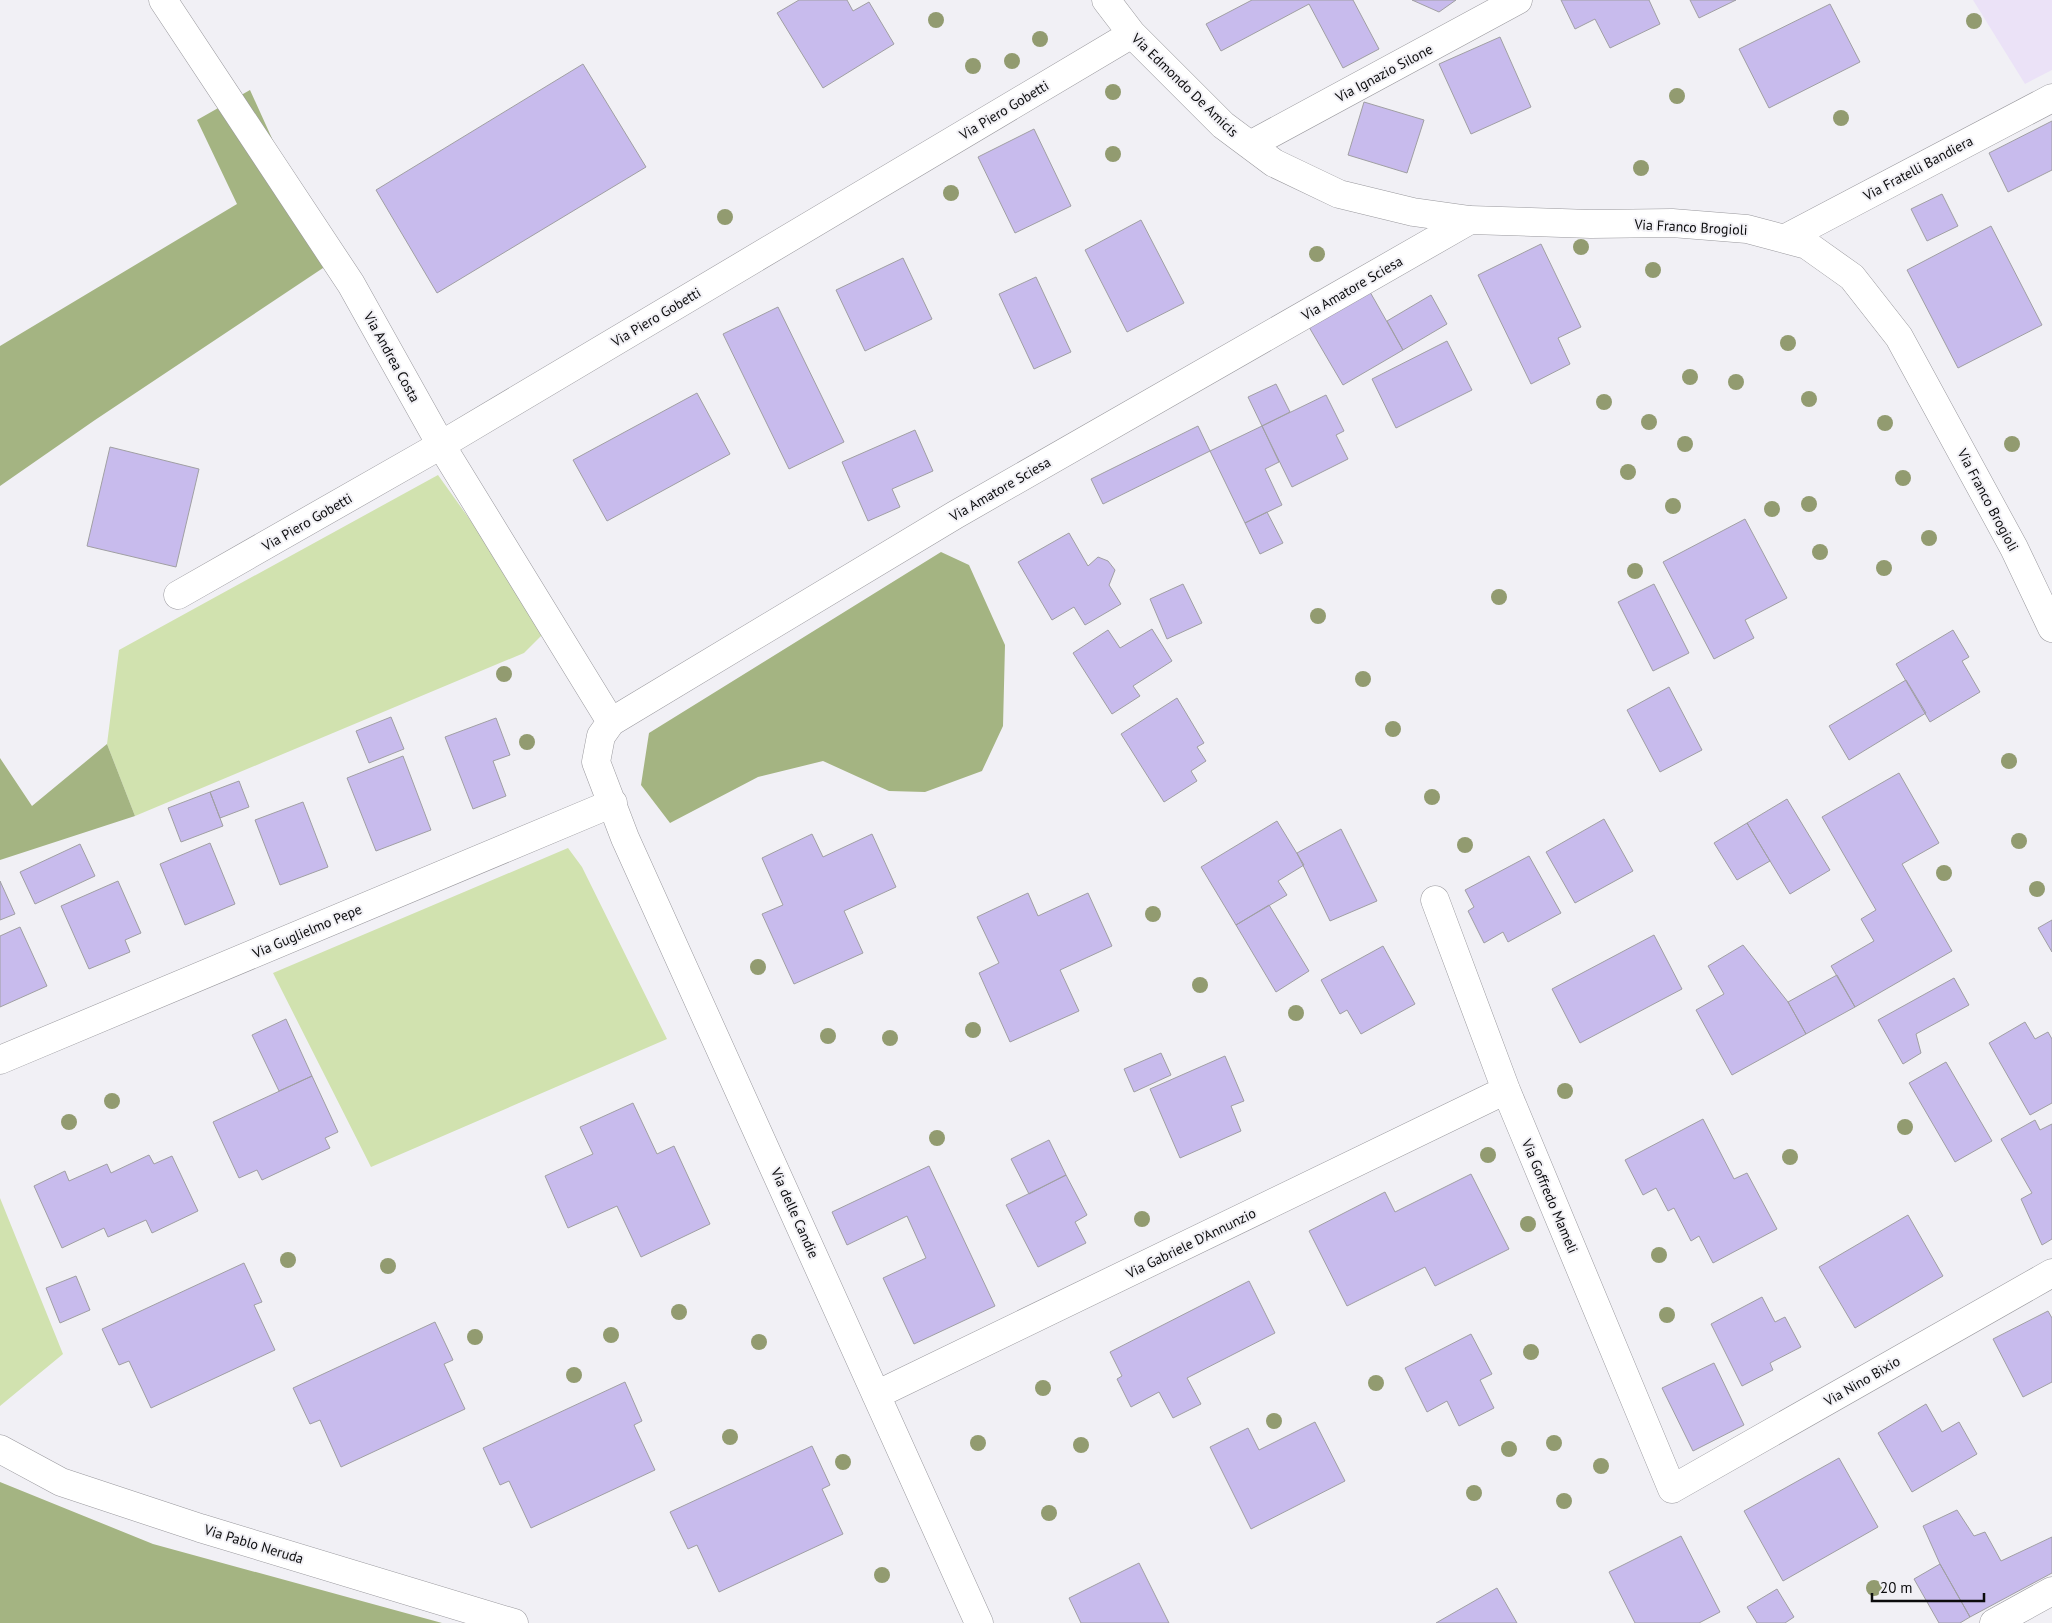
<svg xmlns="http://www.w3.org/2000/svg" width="2052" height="1623" font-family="'PT Sans',sans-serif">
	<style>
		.industrial { fill: #ebe2f7 }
		.green { fill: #d1e2af }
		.forest { fill: #a4b482 }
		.building { fill: #c8bbed; stroke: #a09fa3 }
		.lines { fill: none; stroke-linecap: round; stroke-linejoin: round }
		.minor-casing { stroke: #99989d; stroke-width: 29 }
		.minor { stroke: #fff; stroke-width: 28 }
		.tree { fill: #929b70 }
		.labels { text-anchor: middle; stroke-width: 4; stroke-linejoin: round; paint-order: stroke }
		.street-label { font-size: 14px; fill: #0c0c0d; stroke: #f1f0f5 }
	</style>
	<rect width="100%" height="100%" fill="#f1f0f5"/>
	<path class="industrial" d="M1973,0H2052V70L2025,84Z"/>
	<path class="green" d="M438,475L548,629L524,653L135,816L107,744L119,650Z
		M568,848L582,867L667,1039L371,1167L273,973Z
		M0,1198L63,1354L0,1406Z"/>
	<path class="forest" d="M250,90L329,264L95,420L0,486V346L237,204L197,120Z
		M941,552L969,565L1005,645L1003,726L982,771L925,792L889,791L823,761L758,777L670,823L641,785L649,733Z
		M107,744L135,816L0,860V758L32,806Z
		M0,1482L153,1544L442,1623H0Z"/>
	<path class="building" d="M799,0H847L853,11L869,2L894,44L823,88L777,13Z
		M1252,0H1353L1379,49L1343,68L1309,4L1221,51L1206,24Z
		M1412,0H1456L1439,12Z
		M1561,0H1649L1660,24L1610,48L1595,19L1575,29Z
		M1690,0H1736L1699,18Z
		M1830,4L1860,62L1769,108L1739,49Z
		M1500,37L1531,107L1471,134L1439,64Z
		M583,64L646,167L437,293L376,190Z
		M1364,102L1424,120L1407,173L1348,155Z
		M2052,121V170L2008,192L1989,153Z
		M1034,129L1071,206L1015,233L978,157Z
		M1942,194L1958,226L1927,241L1911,209Z
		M1141,220L1184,303L1127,332L1085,250Z
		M1991,226L2042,325L1958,368L1907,270Z
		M1541,244L1581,327L1558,338L1570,364L1531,384L1478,275Z
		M903,258L932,319L865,351L836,290Z
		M1036,277L1071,352L1034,369L999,294Z
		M1370,292L1403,350L1343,385L1309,327Z
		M1431,295L1447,324L1403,350L1387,321Z
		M778,307L844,442L789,469L723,334Z
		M1447,341L1472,390L1396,428L1372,379Z
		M1276,384L1290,412L1262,426L1248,397Z
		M697,393L730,454L607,521L573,460Z
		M1326,395L1344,431L1336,435L1348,459L1292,487L1262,426Z
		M1198,426L1210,451L1103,504L1091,479Z
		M1262,426L1279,462L1265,469L1282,505L1245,523L1210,451Z
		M915,430L933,471L892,489L900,507L868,521L842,462Z
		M110,447L199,469L176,567L87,546Z
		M1267,512L1283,543L1260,554L1245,523Z
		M1745,519L1787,598L1745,620L1754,638L1714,659L1663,562Z
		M1069,533L1088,566L1098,557L1108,561L1115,570L1109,585L1121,604L1085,625L1074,607L1052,620L1018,562Z
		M1183,584L1202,623L1167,639L1150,599Z
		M1654,584L1689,653L1653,671L1618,602Z
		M1152,629L1172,661L1133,686L1140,696L1112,714L1073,653L1108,630L1120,648Z
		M1953,630L1969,657L1962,661L1980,692L1930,722L1896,664Z
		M1906,680L1926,713L1849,760L1829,726Z
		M1669,687L1702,750L1660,772L1627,710Z
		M1177,698L1204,743L1197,747L1206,761L1191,771L1197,781L1164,802L1121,734Z
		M391,717L404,749L369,763L356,731Z
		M496,718L510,755L493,761L506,796L473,809L445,737Z
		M403,756L431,830L376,851L347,778Z
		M1899,773L1939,843L1902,864L1952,951L1855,1007L1831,966L1874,941L1861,919L1876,910L1822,817Z
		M239,781L249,807L220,818L210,792Z
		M210,792L223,826L181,842L168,808Z
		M1787,799L1830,870L1790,894L1747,823Z
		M303,802L328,867L280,885L255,820Z
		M1604,819L1633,871L1575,903L1546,852Z
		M1277,821L1304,865L1278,881L1287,895L1236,925L1201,867Z
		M1747,823L1770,861L1737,880L1714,843Z
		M1341,829L1377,901L1330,921L1297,853Z
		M812,834L823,857L872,834L896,887L844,911L863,953L794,984L762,914L783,905L762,858Z
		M210,843L235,904L185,925L160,864Z
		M80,844L95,876L35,904L20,872Z
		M1529,856L1561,913L1508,942L1503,932L1484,943L1468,911L1474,907L1465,890Z
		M0,881L15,914L0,920Z
		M118,881L141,933L125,940L130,952L89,969L61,906Z
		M1028,893L1038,916L1088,893L1112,946L1060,970L1079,1011L1010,1042L979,973L999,963L977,917Z
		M1269,905L1309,971L1276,992L1236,925Z
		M2052,920V952L2038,928Z
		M20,927L47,986L0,1007V936Z
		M1654,935L1682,989L1580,1043L1552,989Z
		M1743,945L1788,1002L1806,1034L1732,1075L1696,1010L1724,994L1708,966Z
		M1383,946L1415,1004L1361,1034L1347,1010L1340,1014L1321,980Z
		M1837,975L1855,1007L1806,1034L1788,1002Z
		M1954,978L1969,1005L1916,1034L1921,1053L1903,1064L1878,1020Z
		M286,1019L312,1076L279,1091L252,1035Z
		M2025,1022L2035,1039L2048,1032L2052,1039V1103L2030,1115L1989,1043Z
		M1161,1053L1171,1075L1134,1092L1124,1069Z
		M1225,1056L1244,1101L1231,1106L1241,1131L1180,1158L1150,1089Z
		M1946,1062L1992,1141L1955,1162L1909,1083Z
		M312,1076L338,1132L325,1138L330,1148L262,1180L257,1170L239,1178L213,1122Z
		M633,1103L657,1154L674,1146L710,1224L641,1257L617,1206L568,1228L545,1176L593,1154L580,1127Z
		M1703,1119L1734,1179L1747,1173L1777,1229L1713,1263L1699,1236L1691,1241L1674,1208L1668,1211L1656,1188L1643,1195L1625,1160Z
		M2035,1120L2040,1130L2052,1124V1239L2042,1245L2021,1199L2032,1193L2001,1139Z
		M1049,1140L1066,1175L1029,1194L1011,1159Z
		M149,1155L154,1164L172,1156L198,1211L152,1233L146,1220L108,1237L104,1228L62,1248L34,1186L65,1171L69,1181L107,1164L111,1173Z
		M929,1166L995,1306L914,1344L883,1278L926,1258L907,1216L847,1245L832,1212Z
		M1471,1174L1509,1249L1435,1286L1425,1267L1347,1306L1309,1231L1385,1192L1395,1212Z
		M1066,1175L1087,1215L1075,1222L1086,1243L1038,1267L1006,1205Z
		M1908,1215L1943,1276L1855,1328L1819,1267Z
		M244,1263L262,1302L254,1305L275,1350L151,1408L129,1361L119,1365L102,1329Z
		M76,1276L90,1310L60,1323L46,1288Z
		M1249,1281L1275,1333L1187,1378L1201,1404L1173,1418L1159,1392L1131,1407L1117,1379L1122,1376L1110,1352Z
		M1762,1297L1775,1322L1785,1317L1801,1347L1770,1363L1773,1370L1742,1386L1711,1324Z
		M2048,1311L2052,1318V1382L2023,1397L1993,1339Z
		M435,1322L453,1360L444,1364L465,1409L341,1467L320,1420L310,1424L293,1388Z
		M1471,1334L1492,1374L1480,1380L1494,1408L1459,1426L1447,1401L1427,1412L1405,1368Z
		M1714,1363L1744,1425L1693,1451L1662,1388Z
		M625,1382L642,1421L634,1425L655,1470L531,1528L509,1481L500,1485L483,1448Z
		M1926,1404L1942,1432L1959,1422L1977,1454L1912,1492L1878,1433Z
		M1315,1422L1345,1481L1251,1529L1210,1447L1248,1428L1259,1450Z
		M812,1446L830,1485L822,1489L843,1534L719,1592L697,1545L688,1549L670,1512Z
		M1839,1458L1878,1527L1783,1581L1744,1511Z
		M1957,1510L1974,1536L1985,1532L2001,1561L2052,1537V1573L1970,1617L1940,1564L1923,1526Z
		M1681,1536L1720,1612L1699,1623H1635L1609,1572Z
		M1139,1563L1169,1623H1081L1069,1598Z
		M1940,1564L1970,1617L1960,1623H1939L1914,1579Z
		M1497,1588L1517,1623H1436Z
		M1777,1589L1794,1617L1785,1623H1757L1747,1607Z"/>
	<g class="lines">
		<defs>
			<path id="minor" d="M163,0L351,284L441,445L611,722
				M1106,0L1132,34L1223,125L1274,163L1339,194L1413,212L1470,220L1591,224L1672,223L1747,229L1807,245L1852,277L1899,337L2014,548L2052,628
				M1250,145L1518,0
				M1784,239L2052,98
				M178,595L441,445L1132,34
				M1435,900L1506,1090L1672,1489L2052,1273
				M0,1060L613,803
				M876,1395L1506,1090
				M0,1449L61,1482L200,1528L514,1623
				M979,1623L625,838L596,762L601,736L611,722L955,515L1470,220
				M1994,1623L2052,1591"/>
		</defs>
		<use href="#minor" class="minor-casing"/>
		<use href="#minor" class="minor"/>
	</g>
	<g class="tree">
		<circle cx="936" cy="20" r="8"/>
		<circle cx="1974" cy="21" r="8"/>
		<circle cx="1040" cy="39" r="8"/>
		<circle cx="1012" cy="61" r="8"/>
		<circle cx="973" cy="66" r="8"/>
		<circle cx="1113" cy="92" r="8"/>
		<circle cx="1677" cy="96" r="8"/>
		<circle cx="1841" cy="118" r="8"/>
		<circle cx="1113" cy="154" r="8"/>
		<circle cx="1641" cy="168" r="8"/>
		<circle cx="951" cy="193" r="8"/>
		<circle cx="725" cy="217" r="8"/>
		<circle cx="1581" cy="247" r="8"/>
		<circle cx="1317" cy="254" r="8"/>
		<circle cx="1653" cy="270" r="8"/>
		<circle cx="1788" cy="343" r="8"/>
		<circle cx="1690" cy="377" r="8"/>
		<circle cx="1736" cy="382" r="8"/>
		<circle cx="1809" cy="399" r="8"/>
		<circle cx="1604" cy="402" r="8"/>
		<circle cx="1649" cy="422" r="8"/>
		<circle cx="1885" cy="423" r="8"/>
		<circle cx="1685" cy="444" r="8"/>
		<circle cx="2012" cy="444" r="8"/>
		<circle cx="1628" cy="472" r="8"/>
		<circle cx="1903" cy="478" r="8"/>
		<circle cx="1809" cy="504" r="8"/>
		<circle cx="1673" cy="506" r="8"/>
		<circle cx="1772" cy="509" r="8"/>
		<circle cx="1929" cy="538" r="8"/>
		<circle cx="1820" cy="552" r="8"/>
		<circle cx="1884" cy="568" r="8"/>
		<circle cx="1635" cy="571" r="8"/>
		<circle cx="1499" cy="597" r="8"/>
		<circle cx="1318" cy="616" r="8"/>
		<circle cx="504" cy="674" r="8"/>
		<circle cx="1363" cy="679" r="8"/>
		<circle cx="1393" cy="729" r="8"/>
		<circle cx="527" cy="742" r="8"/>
		<circle cx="2009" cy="761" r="8"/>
		<circle cx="1432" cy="797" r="8"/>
		<circle cx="2019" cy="841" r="8"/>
		<circle cx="1465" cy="845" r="8"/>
		<circle cx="1944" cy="873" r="8"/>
		<circle cx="2037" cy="889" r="8"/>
		<circle cx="1153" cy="914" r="8"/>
		<circle cx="758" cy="967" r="8"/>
		<circle cx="1200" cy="985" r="8"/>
		<circle cx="1296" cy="1013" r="8"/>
		<circle cx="973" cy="1030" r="8"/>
		<circle cx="828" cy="1036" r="8"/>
		<circle cx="890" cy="1038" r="8"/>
		<circle cx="1565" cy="1091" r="8"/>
		<circle cx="112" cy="1101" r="8"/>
		<circle cx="69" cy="1122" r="8"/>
		<circle cx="1905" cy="1127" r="8"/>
		<circle cx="937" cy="1138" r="8"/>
		<circle cx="1488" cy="1155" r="8"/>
		<circle cx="1790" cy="1157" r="8"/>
		<circle cx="1142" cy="1219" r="8"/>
		<circle cx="1528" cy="1224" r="8"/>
		<circle cx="1659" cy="1255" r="8"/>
		<circle cx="288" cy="1260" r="8"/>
		<circle cx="388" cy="1266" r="8"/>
		<circle cx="679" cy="1312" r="8"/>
		<circle cx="1667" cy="1315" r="8"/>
		<circle cx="611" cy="1335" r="8"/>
		<circle cx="475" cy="1337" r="8"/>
		<circle cx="759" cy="1342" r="8"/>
		<circle cx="1531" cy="1352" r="8"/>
		<circle cx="574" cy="1375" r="8"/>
		<circle cx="1376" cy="1383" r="8"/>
		<circle cx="1043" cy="1388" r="8"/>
		<circle cx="1274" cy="1421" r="8"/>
		<circle cx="730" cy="1437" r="8"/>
		<circle cx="978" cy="1443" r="8"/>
		<circle cx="1554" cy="1443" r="8"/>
		<circle cx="1081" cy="1445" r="8"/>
		<circle cx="1509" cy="1449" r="8"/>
		<circle cx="843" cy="1462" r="8"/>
		<circle cx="1601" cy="1466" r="8"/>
		<circle cx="1474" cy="1493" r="8"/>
		<circle cx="1564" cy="1501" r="8"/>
		<circle cx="1049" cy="1513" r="8"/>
		<circle cx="882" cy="1575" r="8"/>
		<circle cx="1874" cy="1588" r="8"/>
	</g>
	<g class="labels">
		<g class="street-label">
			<text transform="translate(1384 73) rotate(-28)" y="5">Via Ignazio Silone</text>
			<text transform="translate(1185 85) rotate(44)" y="5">Via Edmondo De Amicis</text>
			<text transform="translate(1004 110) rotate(-31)" y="5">Via Piero Gobetti</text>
			<text transform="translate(1918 168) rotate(-28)" y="5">Via Fratelli Bandiera</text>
			<text transform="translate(1691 227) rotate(3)" y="5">Via Franco Brogioli</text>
			<text transform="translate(1352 288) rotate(-30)" y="5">Via Amatore Sciesa</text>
			<text transform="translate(656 317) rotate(-31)" y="5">Via Piero Gobetti</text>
			<text transform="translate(392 357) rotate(61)" y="5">Via Andrea Costa</text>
			<text transform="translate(1000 489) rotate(-30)" y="5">Via Amatore Sciesa</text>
			<text transform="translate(1988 500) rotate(62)" y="5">Via Franco Brogioli</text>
			<text transform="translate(307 522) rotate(-30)" y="5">Via Piero Gobetti</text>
			<text transform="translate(307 931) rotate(-23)" y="5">Via Guglielmo Pepe</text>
			<text transform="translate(1550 1196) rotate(67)" y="5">Via Goffredo Mameli</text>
			<text transform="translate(795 1213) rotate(66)" y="5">Via delle Candie</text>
			<text transform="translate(1191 1243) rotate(-26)" y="5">Via Gabriele D'Annunzio</text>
			<text transform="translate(1862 1381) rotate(-30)" y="5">Via Nino Bixio</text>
			<text transform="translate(254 1544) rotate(17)" y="5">Via Pablo Neruda</text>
		</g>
	</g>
	<path d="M1872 1593v8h112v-8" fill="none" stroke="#0c0c0d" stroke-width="2.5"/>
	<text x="1880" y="1593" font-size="15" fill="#0c0c0d" stroke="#f1f0f5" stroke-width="4" paint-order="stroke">20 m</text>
</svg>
